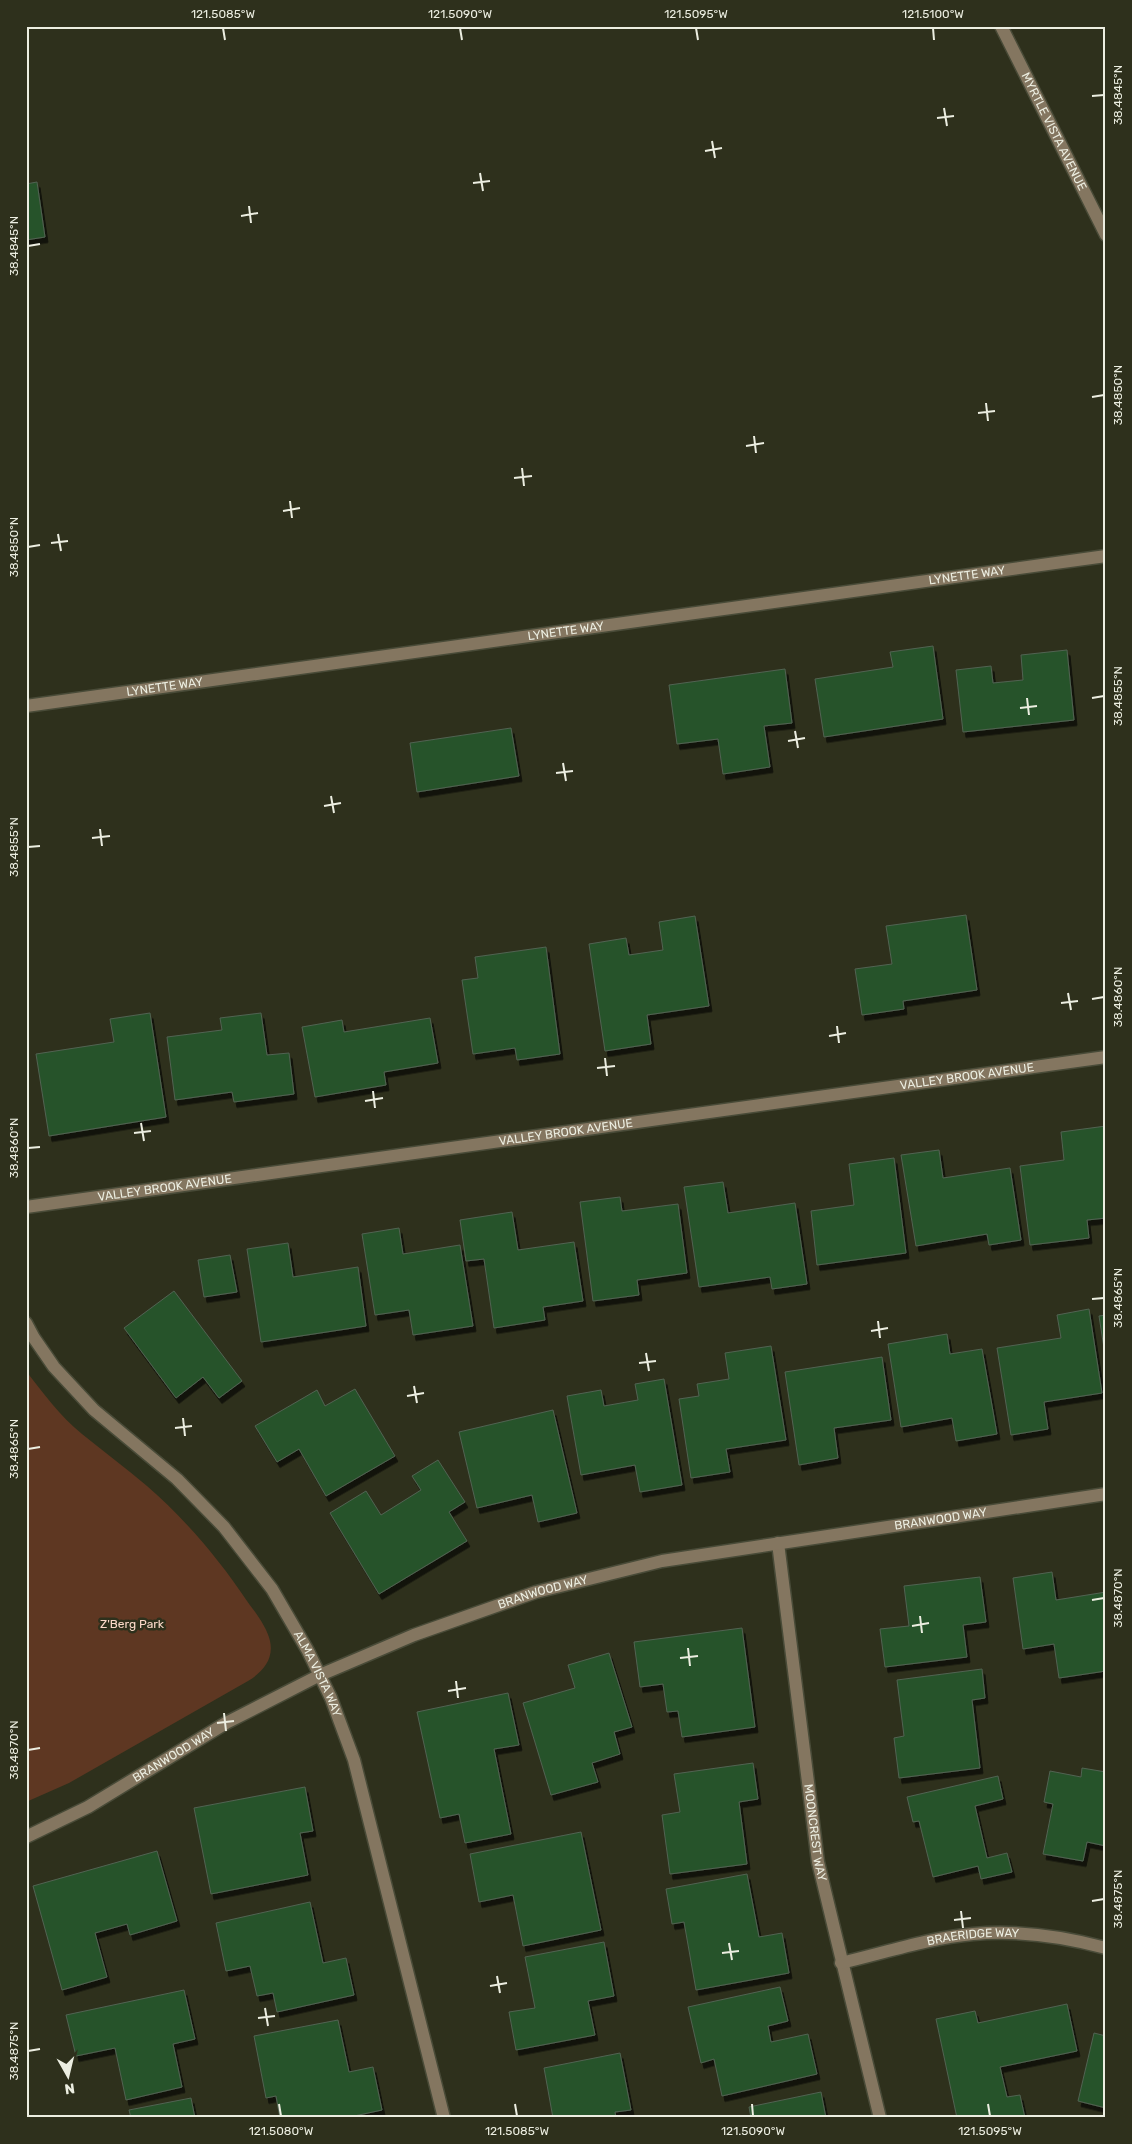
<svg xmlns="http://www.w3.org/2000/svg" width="1132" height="2144" font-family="Rubik,sans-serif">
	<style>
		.green { fill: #5e3722 }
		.building { fill: #28522b; stroke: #516352; filter: url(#shadow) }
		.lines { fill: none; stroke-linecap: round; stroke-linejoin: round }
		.minor-casing { stroke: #494b38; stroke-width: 15 }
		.minor { stroke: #847660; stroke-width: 12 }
		.ticks { fill: none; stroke: #eceee1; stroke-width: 2 }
		.labels { text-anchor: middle; stroke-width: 5; stroke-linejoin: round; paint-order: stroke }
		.street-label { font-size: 12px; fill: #eceee1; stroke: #2e301c }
		.park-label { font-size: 12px; fill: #fbd9c8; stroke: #2e301c }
		.neatline { fill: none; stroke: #eceee1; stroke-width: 2 }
		.ticks-label { font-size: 12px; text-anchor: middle; fill: #eceee1 }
	</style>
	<defs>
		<filter id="shadow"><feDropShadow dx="3" dy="5.5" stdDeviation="0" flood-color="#0009"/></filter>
	</defs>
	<rect width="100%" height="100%" fill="#2e301c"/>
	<path class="green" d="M26,1371C43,1393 60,1416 82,1434C103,1451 126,1468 147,1486C185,1519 219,1559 247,1601C255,1612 267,1627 270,1641C274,1659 263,1672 248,1681L69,1783L26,1802Z"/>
	<path class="building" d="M37,182L45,237L26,240V184Z
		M933,646L943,719L824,737L815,679L893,667L890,652Z
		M1067,650L1074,720L963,732L956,670L991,666L993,683L1023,680L1021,655Z
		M785,669L792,723L764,726L770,767L723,774L718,739L677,744L669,685Z
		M511,728L519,776L417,792L410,743Z
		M966,915L977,990L903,1001L904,1009L862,1015L855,969L892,964L886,926Z
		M695,916L709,1006L647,1015L651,1044L605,1051L589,944L626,938L629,955L663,950L659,922Z
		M546,947L560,1054L517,1060L515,1048L473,1054L462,980L478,978L475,957Z
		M150,1013L166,1117L49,1136L36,1054L114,1042L110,1019Z
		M261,1013L267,1055L289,1053L294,1094L234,1102L232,1092L175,1100L167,1037L222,1030L220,1018Z
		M430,1018L438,1063L384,1072L386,1085L315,1097L302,1027L342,1020L344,1032Z
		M1106,1126V1218L1087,1220L1089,1238L1030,1245L1020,1166L1064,1160L1061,1132Z
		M939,1150L943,1178L1010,1168L1021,1240L989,1245L987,1234L916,1246L901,1155Z
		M894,1158L906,1253L817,1265L811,1211L854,1205L849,1164Z
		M723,1182L728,1213L795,1203L807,1284L772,1289L770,1277L699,1287L684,1187Z
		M620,1197L622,1211L678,1204L687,1273L637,1280L639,1295L593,1301L580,1202Z
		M512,1212L518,1250L574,1242L583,1301L543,1307L545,1320L494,1328L484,1259L466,1261L460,1220Z
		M399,1228L403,1254L460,1245L473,1326L413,1335L409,1310L375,1315L362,1234Z
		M288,1243L293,1277L358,1267L366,1326L261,1342L247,1249Z
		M230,1255L237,1292L204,1297L198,1260Z
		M174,1291L242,1381L219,1398L203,1377L176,1398L124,1328Z
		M1089,1309L1102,1393L1044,1402L1048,1429L1011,1435L997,1348L1061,1338L1057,1315Z
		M1106,1315V1361L1099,1316Z
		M947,1334L950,1354L982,1349L997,1434L956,1441L952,1418L901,1427L888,1344Z
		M771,1346L786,1440L726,1449L730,1472L691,1478L679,1399L699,1396L697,1384L729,1379L725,1353Z
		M882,1357L891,1420L834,1428L838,1458L799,1465L785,1372Z
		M664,1379L682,1485L640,1492L635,1465L581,1475L567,1396L601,1390L604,1406L638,1400L635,1384Z
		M355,1389L395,1456L326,1496L299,1449L277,1462L255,1426L317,1390L325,1406Z
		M553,1410L577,1513L538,1522L532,1495L477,1508L459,1432Z
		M438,1460L465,1502L449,1512L467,1541L379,1594L330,1513L366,1491L381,1515L421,1490L412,1476Z
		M1052,1572L1056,1600L1106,1592V1671L1059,1678L1054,1644L1023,1649L1013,1578Z
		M980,1577L986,1622L963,1625L967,1657L885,1667L880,1629L909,1626L904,1586Z
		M742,1628L755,1727L682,1737L678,1711L667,1712L663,1684L640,1687L634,1642Z
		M609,1653L632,1727L614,1732L620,1754L592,1763L598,1782L551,1795L523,1703L575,1688L568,1665Z
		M982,1669L985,1698L972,1700L980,1768L899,1778L894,1738L904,1736L897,1680Z
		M508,1693L519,1745L494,1749L511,1834L465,1843L459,1814L440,1818L417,1712Z
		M753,1763L758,1799L739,1802L747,1864L670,1874L662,1815L680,1812L674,1774Z
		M1082,1768L1106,1772V1846L1087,1842L1083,1861L1043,1854L1053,1804L1044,1802L1050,1771L1081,1777Z
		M998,1776L1003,1799L975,1806L987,1858L1007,1853L1012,1872L981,1879L978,1866L933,1877L919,1821L913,1822L907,1797Z
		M305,1787L313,1831L300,1833L308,1875L211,1894L194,1808Z
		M581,1832L601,1930L523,1946L513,1895L479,1902L470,1854Z
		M157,1851L177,1921L130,1935L127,1924L95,1933L107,1977L62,1990L33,1886Z
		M747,1874L759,1937L782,1933L789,1973L696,1990L684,1922L672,1924L666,1889Z
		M310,1902L323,1963L346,1958L354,1995L277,2012L273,1993L257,1996L250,1966L226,1971L216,1923Z
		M604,1942L614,1996L588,2001L595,2035L516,2050L509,2012L535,2008L525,1957Z
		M780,1987L788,2021L768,2026L771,2042L808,2034L817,2074L722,2096L714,2059L701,2063L688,2007Z
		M184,1990L195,2039L173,2044L182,2087L126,2100L115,2048L76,2056L66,2015Z
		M1067,2004L1077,2051L1000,2067L1007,2097L1020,2095L1025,2118H957L936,2019L975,2011L978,2023Z
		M338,2020L349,2072L373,2067L382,2110L345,2118H280L276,2096L266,2098L254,2036Z
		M1094,2033L1106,2036V2108L1078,2101Z
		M620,2053L631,2110L615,2112L616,2118H553L544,2068Z
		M821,2092L826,2118H751L749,2107Z
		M191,2098L195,2118H131L129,2110Z"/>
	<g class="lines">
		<defs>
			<g id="minor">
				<path id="s1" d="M1001,26L1106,235"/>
				<path id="s2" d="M26,706L1106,556"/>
				<path id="s3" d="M26,1207L1106,1057"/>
				<path id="s4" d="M26,1323L34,1338L54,1367L94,1410L177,1479L224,1527L272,1589L308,1651L331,1698L354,1760L444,2118"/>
				<path id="s5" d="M778,1543L818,1862L880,2118"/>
				<path id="s6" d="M26,1837L88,1807L226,1723L320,1675L414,1635L536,1592L662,1561L1106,1494"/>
				<path id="s7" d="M841,1963C884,1953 929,1938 973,1934C1018,1930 1062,1936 1106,1948"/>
			</g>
		</defs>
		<use href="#minor" class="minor-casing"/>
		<use href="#minor" class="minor"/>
	</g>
	<path class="ticks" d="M223,28L225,40M460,28L462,40M696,28L698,40M933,28L934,40M1092,96L1104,95M944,108L947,126M937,118L954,116M712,141L715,158M705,151L722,148M480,173L483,191M473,183L490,181M249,206L251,223M241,216L258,213M28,246L40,244M1092,397L1104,395M986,403L988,421M978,413L995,411M754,436L756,453M746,446L764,443M522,468L524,486M514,478L532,476M290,501L292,518M283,511L300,508M58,534L61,551M51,543L68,541M28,547L40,545M1027,698L1029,715M1092,698L1104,696M1020,708L1037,706M795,731L798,748M788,741L805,738M563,763L566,781M556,773L573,771M331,796L334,813M324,806L341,803M100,829L102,846M92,838L110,836M28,847L40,846M1068,993L1071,1010M1092,999L1104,997M1061,1003L1078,1001M837,1026L839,1043M829,1036L846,1033M605,1058L607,1076M597,1068L615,1066M373,1091L375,1108M365,1101L383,1098M141,1123L144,1141M134,1133L151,1131M28,1148L40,1147M1092,1299L1104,1298M878,1321L880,1338M871,1331L888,1328M646,1353L649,1371M639,1363L656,1361M414,1386L417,1403M407,1396L424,1393M183,1418L185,1436M175,1428L192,1426M28,1449L40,1447M1092,1600L1104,1598M920,1616L922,1633M912,1626L929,1623M688,1648L690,1666M680,1658L698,1656M456,1681L458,1698M448,1691L466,1688M224,1713L226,1731M217,1723L234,1721M28,1750L40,1748M1092,1901L1104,1899M961,1911L963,1928M954,1920L971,1918M729,1943L732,1960M722,1953L739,1951M497,1976L500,1993M490,1986L507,1983M265,2008L268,2026M258,2018L275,2016M28,2051L40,2049M279,2104L281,2116M515,2104L517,2116M752,2104L753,2116M988,2104L990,2116"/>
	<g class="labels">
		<g class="street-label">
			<text dy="4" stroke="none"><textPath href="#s1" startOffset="118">MYRTLE VISTA AVENUE</textPath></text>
			<text dy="4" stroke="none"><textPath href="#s2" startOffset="950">LYNETTE WAY</textPath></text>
			<text dy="4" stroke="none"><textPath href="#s2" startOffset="545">LYNETTE WAY</textPath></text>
			<text dy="4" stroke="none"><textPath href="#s2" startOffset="140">LYNETTE WAY</textPath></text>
			<text dy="4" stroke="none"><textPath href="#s3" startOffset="950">VALLEY BROOK AVENUE</textPath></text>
			<text dy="4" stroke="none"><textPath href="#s3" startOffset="545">VALLEY BROOK AVENUE</textPath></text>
			<text dy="4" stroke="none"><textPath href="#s3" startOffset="140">VALLEY BROOK AVENUE</textPath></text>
			<text dy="4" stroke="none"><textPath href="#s6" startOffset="979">BRANWOOD WAY</textPath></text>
			<text dy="4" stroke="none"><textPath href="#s6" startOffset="574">BRANWOOD WAY</textPath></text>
			<text dy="4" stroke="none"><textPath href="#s4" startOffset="461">ALMA VISTA WAY</textPath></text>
			<text dy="4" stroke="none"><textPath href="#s6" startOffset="169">BRANWOOD WAY</textPath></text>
			<text dy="4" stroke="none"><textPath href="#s5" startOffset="292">MOONCREST WAY</textPath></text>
			<text dy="4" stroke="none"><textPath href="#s7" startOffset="135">BRAERIDGE WAY</textPath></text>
		</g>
		<g class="park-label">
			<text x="132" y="1628">Z'Berg Park</text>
		</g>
	</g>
	<rect width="1132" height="2144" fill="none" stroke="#2e301c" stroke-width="55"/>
	<g transform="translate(68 2076) rotate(172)" stroke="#2e301c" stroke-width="4" paint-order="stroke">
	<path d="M0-4L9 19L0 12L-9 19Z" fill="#eceee1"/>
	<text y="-8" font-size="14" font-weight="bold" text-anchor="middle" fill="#eceee1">N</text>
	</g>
	<rect x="28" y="28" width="1076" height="2088" class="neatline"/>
	<g class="ticks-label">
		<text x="223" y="18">121.5085°W</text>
		<text x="460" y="18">121.5090°W</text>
		<text x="696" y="18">121.5095°W</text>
		<text x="933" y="18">121.5100°W</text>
		<text transform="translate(1118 95) rotate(-90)" y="4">38.4845°N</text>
		<text transform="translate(14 246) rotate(-90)" y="4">38.4845°N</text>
		<text transform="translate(1118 395) rotate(-90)" y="4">38.4850°N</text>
		<text transform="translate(14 547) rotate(-90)" y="4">38.4850°N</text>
		<text transform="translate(1118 696) rotate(-90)" y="4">38.4855°N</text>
		<text transform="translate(14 847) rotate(-90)" y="4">38.4855°N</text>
		<text transform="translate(1118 997) rotate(-90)" y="4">38.4860°N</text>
		<text transform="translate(14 1148) rotate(-90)" y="4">38.4860°N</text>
		<text transform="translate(1118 1298) rotate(-90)" y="4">38.4865°N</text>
		<text transform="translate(14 1449) rotate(-90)" y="4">38.4865°N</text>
		<text transform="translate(1118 1598) rotate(-90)" y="4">38.4870°N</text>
		<text transform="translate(14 1750) rotate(-90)" y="4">38.4870°N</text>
		<text transform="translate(1118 1899) rotate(-90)" y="4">38.4875°N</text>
		<text transform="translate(14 2051) rotate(-90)" y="4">38.4875°N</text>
		<text x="281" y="2135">121.5080°W</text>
		<text x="517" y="2135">121.5085°W</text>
		<text x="753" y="2135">121.5090°W</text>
		<text x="990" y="2135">121.5095°W</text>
	</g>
</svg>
